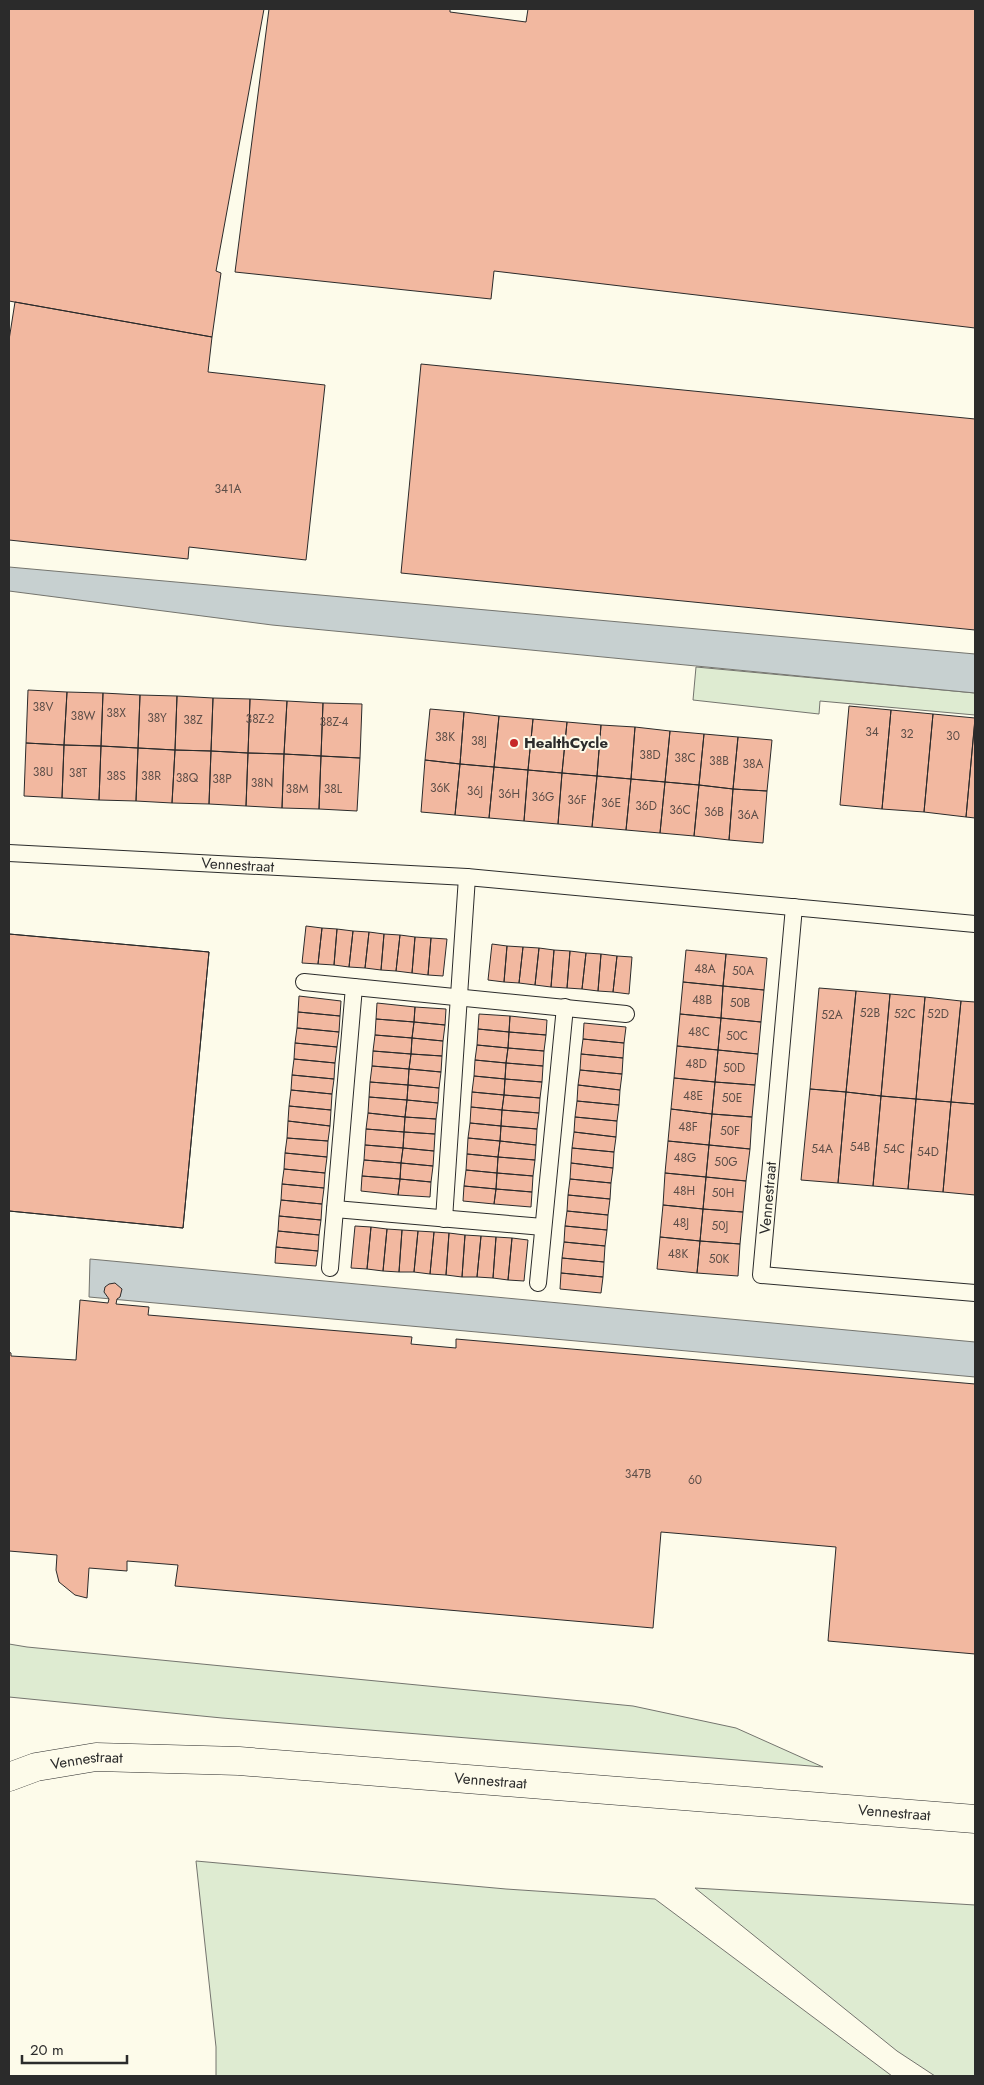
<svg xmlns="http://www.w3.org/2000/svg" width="984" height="2085" font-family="Jost,sans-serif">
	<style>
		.green { fill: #deebd1; stroke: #74746e }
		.water { fill: #c7d0d0; stroke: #74746e }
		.building { fill: #f2b8a0; stroke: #2b2b2b }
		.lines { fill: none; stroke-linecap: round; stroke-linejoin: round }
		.lane-casing { stroke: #2b2b2b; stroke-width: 18 }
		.street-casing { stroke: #2b2b2b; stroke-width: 29 }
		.lane { stroke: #fdfbea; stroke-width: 16 }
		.street { stroke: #fdfbea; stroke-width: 28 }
		.poi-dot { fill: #c62828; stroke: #fdfbea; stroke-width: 2 }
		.labels { text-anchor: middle; stroke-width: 4; stroke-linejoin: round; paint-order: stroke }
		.number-label { font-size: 12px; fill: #5d4e48 }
		.poi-label { font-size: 15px; font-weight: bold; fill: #2b2b2b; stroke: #fdfbea; text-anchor: start }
		.street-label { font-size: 15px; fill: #2b2b2b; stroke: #fdfbea }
	</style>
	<rect width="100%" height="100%" fill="#fdfbea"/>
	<path class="green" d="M696,667L975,693V715L820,701L819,714L693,700Z
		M9,1644L27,1647L633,1706L736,1728L823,1767L222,1718L9,1697Z
		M196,1861L506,1889L655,1899L892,2076H216V2047Z
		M695,1888L975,1905V2076H935L897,2051Z"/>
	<path class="water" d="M9,567L975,654V693L272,625L9,591Z
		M90,1259L975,1342V1377L89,1297Z"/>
	<path class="building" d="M9,9H264L216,271L221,273L212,337L9,301Z
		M269,9H450V12L526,22L528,9H975V328L494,271L491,299L235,272Z
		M15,302L212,337L208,372L325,385L306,560L189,547L188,559L9,540V340Z
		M421,364L975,419V630L401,573Z
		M28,690L67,692L64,745L26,743Z
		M67,692L103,693L101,746L64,745Z
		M103,693L140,695L138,748L101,746Z
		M140,695L177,696L175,750L138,748Z
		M177,696L213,698L211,751L175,750Z
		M213,698L250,699L248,753L211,751Z
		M250,699L287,701L284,754L248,753Z
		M287,701L323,703L321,756L284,754Z
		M323,703L362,704L360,758L321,756Z
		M849,706L891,710L882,809L840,805Z
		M430,709L464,712L460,764L425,760Z
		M891,710L933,714L924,812L882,809Z
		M464,712L499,716L494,767L460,764Z
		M933,714L975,718L966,817L924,812Z
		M499,716L533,719L528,770L494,767Z
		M533,719L567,722L562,773L528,770Z
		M975,720V818L966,817Z
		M567,722L601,725L597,776L562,773Z
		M601,725L635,727L631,779L597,776Z
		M635,727L670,731L665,782L631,779Z
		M670,731L704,734L699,785L665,782Z
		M704,734L738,737L733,789L699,785Z
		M738,737L772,740L767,791L733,789Z
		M26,743L64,745L62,798L24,796Z
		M64,745L101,746L99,800L62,798Z
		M101,746L138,748L136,801L99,800Z
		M138,748L175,750L172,803L136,801Z
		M175,750L211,751L209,804L172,803Z
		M211,751L248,753L246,806L209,804Z
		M248,753L284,754L282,808L246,806Z
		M284,754L321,756L319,809L282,808Z
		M321,756L360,758L357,811L319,809Z
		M425,760L460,764L455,815L421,812Z
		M460,764L494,767L489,818L455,815Z
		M494,767L528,770L524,821L489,818Z
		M528,770L562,773L558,824L524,821Z
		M562,773L597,776L592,827L558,824Z
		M597,776L631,779L626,830L592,827Z
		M631,779L665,782L660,833L626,830Z
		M665,782L699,785L694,836L660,833Z
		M699,785L733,789L729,840L694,836Z
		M733,789L767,791L763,843L729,840Z
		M306,926L322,928L318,964L302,963Z
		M322,928L337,929L334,965L318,964Z
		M337,929L353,931L349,967L334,965Z
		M353,931L369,932L365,968L349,967Z
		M369,932L384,934L381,970L365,968Z
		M9,934L209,952L183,1228L9,1211Z
		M9,934L209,952L183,1228L9,1211Z
		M384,934L400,935L396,971L381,970Z
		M400,935L415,937L412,973L396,971Z
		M415,937L431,938L428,975L412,973Z
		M431,938L447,939L443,976L428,975Z
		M492,944L507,946L504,982L488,980Z
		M507,946L523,947L519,983L504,982Z
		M523,947L539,948L535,985L519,983Z
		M539,948L554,950L551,987L535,985Z
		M554,950L570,951L567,988L551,987Z
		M686,950L726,954L723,986L683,982Z
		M570,951L586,953L582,989L567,988Z
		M586,953L601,954L598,991L582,989Z
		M601,954L617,956L613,992L598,991Z
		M726,954L767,958L764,990L723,986Z
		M617,956L632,957L629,994L613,992Z
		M683,982L723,986L721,1018L680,1014Z
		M723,986L764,990L761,1022L721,1018Z
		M819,988L856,991L846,1092L810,1089Z
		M856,991L890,994L881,1096L846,1092Z
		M890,994L925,997L916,1099L881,1096Z
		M299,996L341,1001L340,1016L298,1012Z
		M925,997L961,1001L951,1102L916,1099Z
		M961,1001L975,1002V1104L951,1102Z
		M377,1003L415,1007L414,1022L376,1019Z
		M415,1007L446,1009L445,1025L414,1022Z
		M298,1012L340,1016L339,1032L297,1028Z
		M479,1014L510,1016L509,1032L478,1029Z
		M680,1014L721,1018L718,1050L677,1046Z
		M510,1016L547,1020L546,1035L509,1032Z
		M721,1018L761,1022L758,1054L718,1050Z
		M376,1019L414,1022L412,1038L375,1035Z
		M414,1022L445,1025L443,1041L412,1038Z
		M584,1023L626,1027L624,1043L583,1039Z
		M297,1028L339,1032L337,1047L295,1043Z
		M478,1029L509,1032L508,1048L477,1045Z
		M509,1032L546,1035L544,1051L508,1048Z
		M375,1035L412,1038L411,1054L373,1051Z
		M412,1038L443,1041L442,1056L411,1054Z
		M583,1039L624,1043L623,1058L581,1054Z
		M295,1043L337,1047L335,1063L294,1059Z
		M477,1045L508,1048L506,1063L475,1060Z
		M677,1046L718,1050L715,1082L674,1078Z
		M508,1048L544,1051L543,1066L506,1063Z
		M718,1050L758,1054L755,1085L715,1082Z
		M373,1051L411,1054L409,1069L372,1066Z
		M411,1054L442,1056L441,1072L409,1069Z
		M581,1054L623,1058L622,1074L580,1070Z
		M294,1059L335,1063L334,1079L292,1075Z
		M475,1060L506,1063L505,1079L474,1076Z
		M506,1063L543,1066L542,1082L505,1079Z
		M372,1066L409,1069L408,1085L370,1082Z
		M409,1069L441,1072L439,1088L408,1085Z
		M580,1070L622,1074L620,1090L578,1085Z
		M292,1075L334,1079L332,1094L291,1090Z
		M474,1076L505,1079L504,1095L472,1092Z
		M674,1078L715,1082L712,1114L671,1109Z
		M505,1079L542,1082L540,1098L504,1095Z
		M370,1082L408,1085L407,1100L369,1097Z
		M715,1082L755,1085L752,1117L712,1114Z
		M408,1085L439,1088L438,1103L407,1100Z
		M578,1085L620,1090L619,1105L577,1101Z
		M810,1089L846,1092L838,1183L801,1180Z
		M291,1090L332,1094L331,1110L289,1106Z
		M472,1092L504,1095L502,1110L471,1107Z
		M846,1092L881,1096L873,1186L838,1183Z
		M504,1095L540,1098L539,1113L502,1110Z
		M881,1096L916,1099L908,1189L873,1186Z
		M369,1097L407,1100L405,1117L368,1113Z
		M916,1099L951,1102L943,1192L908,1189Z
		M407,1100L438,1103L436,1119L405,1117Z
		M577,1101L619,1105L617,1121L575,1117Z
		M951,1102L975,1104V1195L943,1192Z
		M289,1106L331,1110L330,1126L288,1121Z
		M471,1107L502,1110L501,1126L470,1123Z
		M671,1109L712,1114L709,1145L668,1141Z
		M502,1110L539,1113L537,1129L501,1126Z
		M368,1113L405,1117L404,1132L366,1129Z
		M712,1114L752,1117L750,1149L709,1145Z
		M405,1117L436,1119L435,1134L404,1132Z
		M575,1117L617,1121L616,1137L574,1132Z
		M288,1121L330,1126L328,1141L287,1138Z
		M470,1123L501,1126L500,1141L468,1138Z
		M501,1126L537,1129L536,1145L500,1141Z
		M366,1129L404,1132L403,1148L365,1145Z
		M404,1132L435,1134L434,1151L403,1148Z
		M574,1132L616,1137L614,1152L572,1148Z
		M287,1138L328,1141L327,1157L285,1153Z
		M468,1138L500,1141L498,1157L467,1154Z
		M500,1141L536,1145L535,1160L498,1157Z
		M668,1141L709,1145L706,1177L665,1173Z
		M365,1145L403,1148L401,1163L364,1160Z
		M709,1145L750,1149L746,1181L706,1177Z
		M403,1148L434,1151L433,1166L401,1163Z
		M572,1148L614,1152L613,1168L571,1163Z
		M285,1153L327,1157L325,1173L284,1169Z
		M467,1154L498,1157L497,1173L466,1170Z
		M498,1157L535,1160L533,1176L497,1173Z
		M364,1160L401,1163L400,1179L362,1176Z
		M401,1163L433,1166L431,1182L400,1179Z
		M571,1163L613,1168L611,1183L570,1179Z
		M284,1169L325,1173L324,1188L282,1184Z
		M466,1170L497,1173L496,1189L464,1186Z
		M497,1173L533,1176L532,1192L496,1189Z
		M665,1173L706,1177L703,1209L663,1205Z
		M362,1176L400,1179L398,1195L361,1191Z
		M706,1177L746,1181L743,1212L703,1209Z
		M400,1179L431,1182L430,1197L398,1195Z
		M570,1179L611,1183L610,1199L568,1195Z
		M282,1184L324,1188L322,1204L281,1200Z
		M464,1186L496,1189L494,1204L463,1201Z
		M496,1189L532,1192L531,1207L494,1204Z
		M568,1195L610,1199L608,1215L567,1211Z
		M281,1200L322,1204L321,1220L279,1216Z
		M663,1205L703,1209L700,1241L660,1237Z
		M703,1209L743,1212L740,1244L700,1241Z
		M567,1211L608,1215L607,1230L565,1226Z
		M279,1216L321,1220L319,1235L278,1231Z
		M355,1226L371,1227L367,1269L351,1268Z
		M565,1226L607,1230L605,1246L564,1242Z
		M371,1227L387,1229L383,1271L367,1269Z
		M387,1229L402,1230L399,1272L383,1271Z
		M402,1230L418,1231L414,1272H399Z
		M278,1231L319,1235L318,1251L276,1247Z
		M418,1231L434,1232L430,1274L414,1272Z
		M434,1232L449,1233L446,1275L430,1274Z
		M449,1233L465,1235L462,1277L446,1275Z
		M465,1235L481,1236L477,1277H462Z
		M481,1236L496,1237L493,1278L477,1277Z
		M496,1237L512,1238L508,1280L493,1278Z
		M660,1237L700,1241L697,1273L657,1269Z
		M512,1238L528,1240L524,1281L508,1280Z
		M700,1241L740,1244L738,1276L697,1273Z
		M564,1242L605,1246L604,1262L562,1258Z
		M276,1247L318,1251L316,1266L275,1263Z
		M562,1258L604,1262L603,1277L561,1273Z
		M561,1273L603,1277L601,1293L560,1289Z
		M115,1283L122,1289L120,1297L117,1299L116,1304L149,1307L148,1315L412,1337L411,1344L456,1348V1339L975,1384V1654L828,1641L836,1547L661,1532L653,1628L175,1586L178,1565L127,1561V1571L89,1568L87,1598L75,1595L59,1582L56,1570L57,1555L9,1551V1352L11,1353V1356L76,1360L80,1300L108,1303L109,1299L104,1292L105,1287L109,1284Z"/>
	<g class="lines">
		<defs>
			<g id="lane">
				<path id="s1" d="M9,853L467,877L975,924"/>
				<path d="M794,907L761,1275L975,1293"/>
				<path d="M304,982L626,1014"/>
				<path d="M335,1209L543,1227"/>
				<path d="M444,1219L467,877"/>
				<path d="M330,1268L354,987"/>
				<path d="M538,1283L565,1007"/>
			</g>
			<g id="street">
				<path id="s2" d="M9,1777L36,1767L96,1757L239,1761L975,1819"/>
			</g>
		</defs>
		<use href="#lane" class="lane-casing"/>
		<use href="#street" class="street-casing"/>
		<use href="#lane" class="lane"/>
		<use href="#street" class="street"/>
	</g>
	<circle class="poi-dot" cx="514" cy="743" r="5"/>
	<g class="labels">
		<g class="number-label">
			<text x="228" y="493">341A</text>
			<text x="43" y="711">38V</text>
			<text x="116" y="717">38X</text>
			<text x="83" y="720">38W</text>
			<text x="157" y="722">38Y</text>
			<text x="260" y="723">38Z-2</text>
			<text x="193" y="724">38Z</text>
			<text x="334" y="726">38Z-4</text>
			<text x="872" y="736">34</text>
			<text x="907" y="738">32</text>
			<text x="953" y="740">30</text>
			<text x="445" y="741">38K</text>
			<text x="479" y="745">38J</text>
			<text x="650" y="759">38D</text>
			<text x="685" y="762">38C</text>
			<text x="719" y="765">38B</text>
			<text x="753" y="768">38A</text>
			<text x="43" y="776">38U</text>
			<text x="78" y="777">38T</text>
			<text x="116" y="780">38S</text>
			<text x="151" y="780">38R</text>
			<text x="187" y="782">38Q</text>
			<text x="222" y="783">38P</text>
			<text x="262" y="787">38N</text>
			<text x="440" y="792">36K</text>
			<text x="297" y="793">38M</text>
			<text x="333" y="793">38L</text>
			<text x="475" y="795">36J</text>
			<text x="509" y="798">36H</text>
			<text x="543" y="801">36G</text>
			<text x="577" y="804">36F</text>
			<text x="611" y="807">36E</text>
			<text x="646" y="810">36D</text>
			<text x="680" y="814">36C</text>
			<text x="714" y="816">36B</text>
			<text x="748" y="819">36A</text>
			<text x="705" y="973">48A</text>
			<text x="743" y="975">50A</text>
			<text x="702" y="1004">48B</text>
			<text x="740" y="1007">50B</text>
			<text x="870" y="1017">52B</text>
			<text x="905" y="1018">52C</text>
			<text x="938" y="1018">52D</text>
			<text x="832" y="1019">52A</text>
			<text x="699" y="1036">48C</text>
			<text x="737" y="1040">50C</text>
			<text x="696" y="1068">48D</text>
			<text x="734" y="1072">50D</text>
			<text x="693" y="1100">48E</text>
			<text x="732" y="1102">50E</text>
			<text x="688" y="1131">48F</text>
			<text x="730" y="1135">50F</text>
			<text x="860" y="1151">54B</text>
			<text x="822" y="1153">54A</text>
			<text x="894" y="1153">54C</text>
			<text x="928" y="1156">54D</text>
			<text x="685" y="1162">48G</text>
			<text x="726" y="1166">50G</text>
			<text x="684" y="1195">48H</text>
			<text x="723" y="1197">50H</text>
			<text x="681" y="1227">48J</text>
			<text x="720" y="1230">50J</text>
			<text x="678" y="1258">48K</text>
			<text x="719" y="1263">50K</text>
			<text x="638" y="1478">347B</text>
			<text x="695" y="1484">60</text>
		</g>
		<g class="poi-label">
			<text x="524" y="748">HealthCycle</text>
		</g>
		<g class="street-label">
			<text dy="5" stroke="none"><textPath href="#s1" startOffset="229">Vennestraat</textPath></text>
			<text transform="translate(768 1198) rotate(-85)" y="5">Vennestraat</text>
			<text dy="5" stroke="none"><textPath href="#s2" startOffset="80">Vennestraat</textPath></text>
			<text dy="5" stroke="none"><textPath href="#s2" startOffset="485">Vennestraat</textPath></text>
			<text dy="5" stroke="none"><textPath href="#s2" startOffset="890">Vennestraat</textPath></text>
		</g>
	</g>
	<rect width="984" height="2085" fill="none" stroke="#2b2b2b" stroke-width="20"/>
	<path d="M22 2055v8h105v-8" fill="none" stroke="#2b2b2b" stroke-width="2.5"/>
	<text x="30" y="2055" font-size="15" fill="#2b2b2b" stroke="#fdfbea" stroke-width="4" paint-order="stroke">20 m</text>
</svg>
